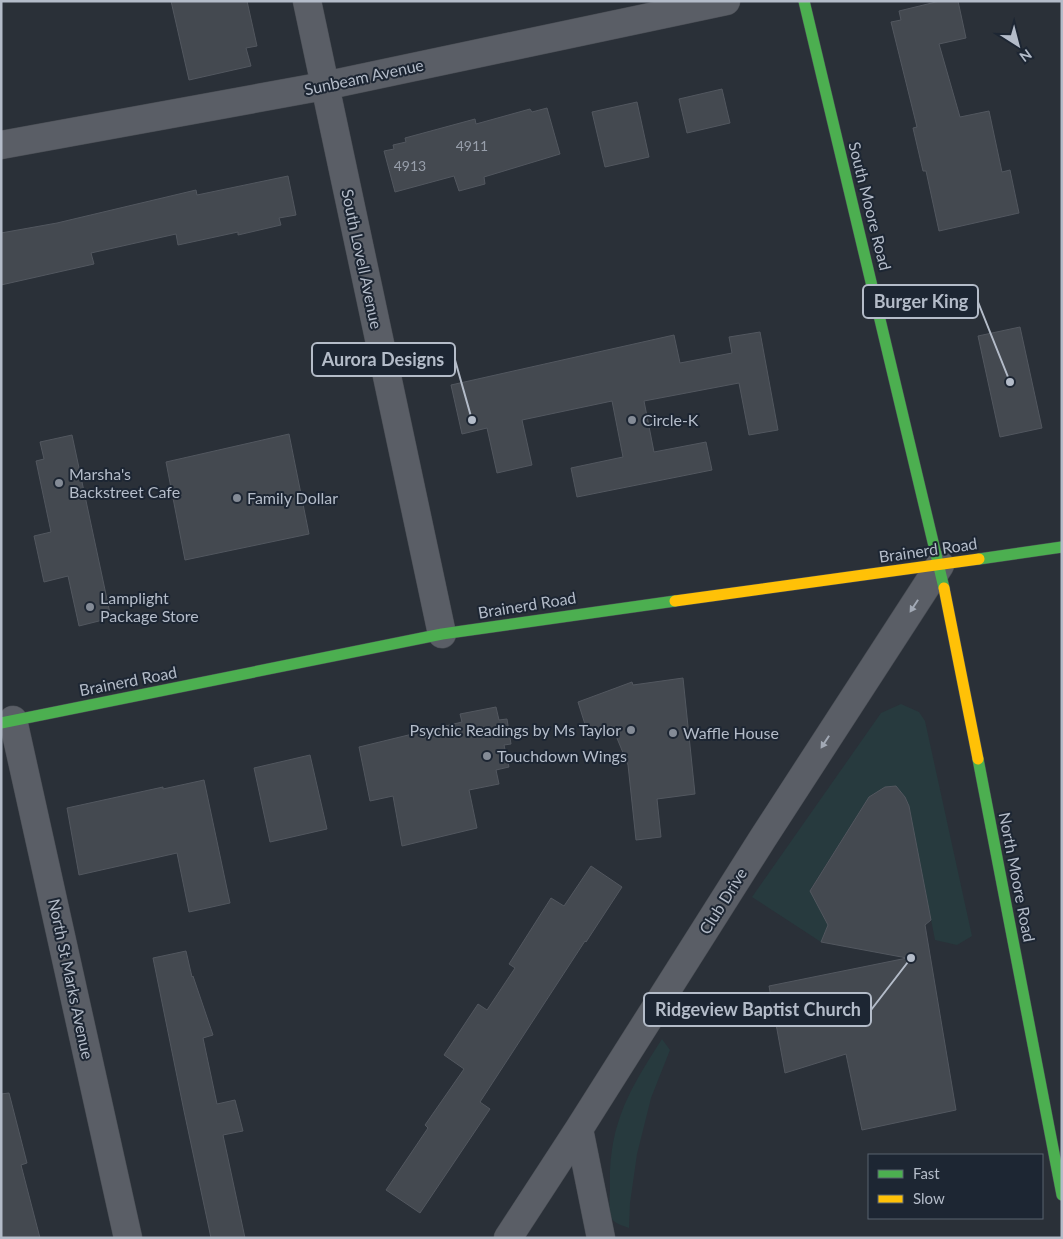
<svg xmlns="http://www.w3.org/2000/svg" width="1063" height="1239" font-family="Lato,sans-serif">
	<style>
		.green { fill: #273a3e }
		.building { fill: #444950; stroke: #52575f }
		.lines { fill: none; stroke-linecap: round; stroke-linejoin: round }
		.street-casing { stroke: #484c53; stroke-width: 29 }
		.fast-casing { stroke: #484c53; stroke-width: 12 }
		.slow-casing { stroke: #484c53; stroke-width: 12 }
		.street { stroke: #5a5e66; stroke-width: 28 }
		.fast { stroke: #4caf50; stroke-width: 11 }
		.slow { stroke: #ffc107; stroke-width: 11 }
		.oneway { fill: #a2a9b5 }
		.poi-dot { fill: #848b96; stroke: #1d2633; stroke-width: 2 }
		.labels { text-anchor: middle; stroke-width: 4; stroke-linejoin: round; paint-order: stroke }
		.number-label { font-size: 14px; fill: #989fab }
		.street-label { font-size: 16px; fill: #b4bcc9; stroke: #1d2633 }
		.poi-label { font-size: 16px; fill: #b4bcc9; stroke: #1d2633; text-anchor: start }
		.leader { fill: none; stroke: #b4bcc9; stroke-width: 2 }
		.callout-dot { fill: #b4bcc9; stroke: #1d2633; stroke-width: 2 }
		.callout { fill: #1d2633; stroke: #b4bcc9; stroke-width: 2 }
		.callout-label { font-size: 18px; text-anchor: middle; font-weight: bold; fill: #b4bcc9 }
	</style>
	<rect width="100%" height="100%" fill="#2a3038"/>
	<path class="green" d="M901,704L919,712L925,721L972,936L957,945L935,940L909,806L905,797L896,786L885,787L869,797L810,890L828,925L821,942L752,897L881,713Z
		M662,1039L670,1050L651,1098L637,1154L630,1203L629,1228C625,1226 619,1225 615,1222C607,1216 610,1198 610,1189C608,1125 629,1090 662,1039Z"/>
	<path class="building" d="M171,1H247L257,46L246,48L251,66L189,80Z
		M940,1H958L966,38L939,44L960,117L989,111L1002,172L1010,170L1019,213L939,231L926,171H923L913,128L917,127L891,22L901,20L899,11Z
		M722,89L730,123L687,133L679,99Z
		M637,102L649,157L605,167L592,112Z
		M547,108L560,154L484,177L485,184L459,191L454,176L395,192L384,151L394,149L393,145L406,142L405,138L475,119L476,124L530,109L532,112Z
		M288,176L296,215L279,218L281,225L238,235V232L178,245L176,234L91,253L94,264L1,285V233L57,223L196,190L197,195Z
		M1020,327L1042,428L1000,437L978,336Z
		M760,332L778,430L749,435L739,383L644,401L654,452L706,442L712,470L577,497L571,468L623,457L612,401L522,420L532,465L497,473L487,428L462,434L451,385L674,335L680,363L732,353L729,337Z
		M289,434L309,534L185,560L166,462Z
		M72,435L111,618L79,626L68,576L44,582L34,536L51,532L36,461L44,459L40,442Z
		M683,678L695,794L657,799L661,837L636,840L628,765L612,726L588,734L578,702L632,682L633,685Z
		M496,707L499,720L507,719L511,744L504,745L509,767L496,770L499,784L469,790L477,828L402,846L393,796L370,801L359,747L462,722L460,714Z
		M310,755L327,829L270,842L254,768Z
		M204,780L230,903L189,912L177,853L79,875L67,808L163,787V789Z
		M896,786L905,797L909,806L931,920L925,925L956,1110L862,1130L846,1054L785,1073L769,986L907,958L821,942L828,925L810,891L869,797L885,787Z
		M591,866L622,887L586,942L585,941L480,1102L490,1109L420,1213L386,1190L428,1128L425,1125L464,1069L444,1055L478,1004L487,1010L515,968L509,964L551,898L564,906Z
		M186,951L192,977L193,976L213,1035L203,1038L217,1104L235,1100L243,1131L223,1135L245,1238H211L184,1111L153,958Z
		M9,1093L27,1163L21,1165L40,1238H1V1094Z"/>
	<g class="lines">
		<defs>
			<path id="street" d="M307,1L442,634
				M1,145L324,86L726,1
				M13,720L128,1238
				M579,1129L601,1238
				M508,1238L579,1129L763,838L940,565"/>
			<path id="fast" d="M804,1L944,588
				M979,559L1062,547
				M1,723L442,634L675,601
				M978,759L1062,1195"/>
			<path id="slow" d="M944,588L978,759
				M675,601L979,559"/>
		</defs>
		<use href="#street" class="street-casing"/>
		<use href="#fast" class="fast-casing"/>
		<use href="#slow" class="slow-casing"/>
		<use href="#street" class="street"/>
		<use href="#fast" class="fast"/>
		<use href="#slow" class="slow"/>
	</g>
	<defs><path id="oneway-solid" d="M-6-.8H1V-3.2L6.5 0L1 3.2V.8H-6Z" transform="scale(1.25)"/></defs>
	<g class="oneway">
		<use href="#oneway-solid" transform="translate(914 606) rotate(123)"/>
		<use href="#oneway-solid" transform="translate(825 742) rotate(123)"/>
	</g>
	<g class="poi-dot">
		<circle cx="632" cy="420" r="5"/>
		<circle cx="59" cy="483" r="5"/>
		<circle cx="237" cy="498" r="5"/>
		<circle cx="90" cy="607" r="5"/>
		<circle cx="631" cy="730" r="5"/>
		<circle cx="673" cy="733" r="5"/>
		<circle cx="487" cy="756" r="5"/>
	</g>
	<g class="labels">
		<g class="number-label">
			<text x="472" y="151">4911</text>
			<text x="410" y="171">4913</text>
		</g>
		<g class="street-label">
			<text transform="translate(364 77) rotate(-12)" y="6">Sunbeam Avenue</text>
			<text transform="translate(870 206) rotate(76)" y="6">South Moore Road</text>
			<text transform="translate(362 259) rotate(78)" y="6">South Lovell Avenue</text>
			<text transform="translate(928 550) rotate(-8)" y="6">Brainerd Road</text>
			<text transform="translate(527 605) rotate(-9)" y="6">Brainerd Road</text>
			<text transform="translate(128 681) rotate(-11)" y="6">Brainerd Road</text>
			<text transform="translate(1017 877) rotate(79)" y="6">North Moore Road</text>
			<text transform="translate(723 901) rotate(-58)" y="6">Club Drive</text>
			<text transform="translate(71 979) rotate(78)" y="6">North St Marks Avenue</text>
		</g>
		<g class="poi-label">
			<text x="642" y="426">Circle-K</text>
			<text x="69" y="480">Marsha's<tspan x="69" dy="18">Backstreet Cafe</tspan></text>
			<text x="247" y="504">Family Dollar</text>
			<text x="100" y="604">Lamplight<tspan x="100" dy="18">Package Store</tspan></text>
			<text x="621" y="736" text-anchor="end">Psychic Readings by Ms Taylor</text>
			<text x="683" y="739">Waffle House</text>
			<text x="497" y="762">Touchdown Wings</text>
		</g>
	</g>
	<path class="leader" d="M1010 382L978 302M472 420L455 360M911 958L871 1010"/>
	<g class="callout-dot">
		<circle cx="1010" cy="382" r="5"/>
		<circle cx="472" cy="420" r="5"/>
		<circle cx="911" cy="958" r="5"/>
	</g>
	<g class="callout">
		<rect x="863" y="285" width="115" height="33" rx="5"/>
		<rect x="312" y="343" width="143" height="33" rx="5"/>
		<rect x="644" y="993" width="227" height="33" rx="5"/>
	</g>
	<g class="callout-label">
		<text x="921" y="308">Burger King</text>
		<text x="383" y="366">Aurora Designs</text>
		<text x="758" y="1016">Ridgeview Baptist Church</text>
	</g>
	<rect width="1063" height="1239" fill="none" stroke="#b4bcc9" stroke-width="5"/>
	<rect x="868" y="1154" width="175" height="65" fill="#1d2633" stroke="#59626f"/>
	<rect x="878" y="1170" width="25" height="8" fill="#4caf50" stroke="#59626f"/>
	<text x="913" y="1179" font-size="15" fill="#b4bcc9">Fast</text>
	<rect x="878" y="1195" width="25" height="8" fill="#ffc107" stroke="#59626f"/>
	<text x="913" y="1204" font-size="15" fill="#b4bcc9">Slow</text>
	<g transform="translate(1018 45) rotate(144)" stroke="#1d2633" stroke-width="4" paint-order="stroke">
	<path d="M0-4L9 19L0 12L-9 19Z" fill="#b4bcc9"/>
	<text y="-8" font-size="14" font-weight="bold" text-anchor="middle" fill="#b4bcc9">N</text>
	</g>
</svg>
